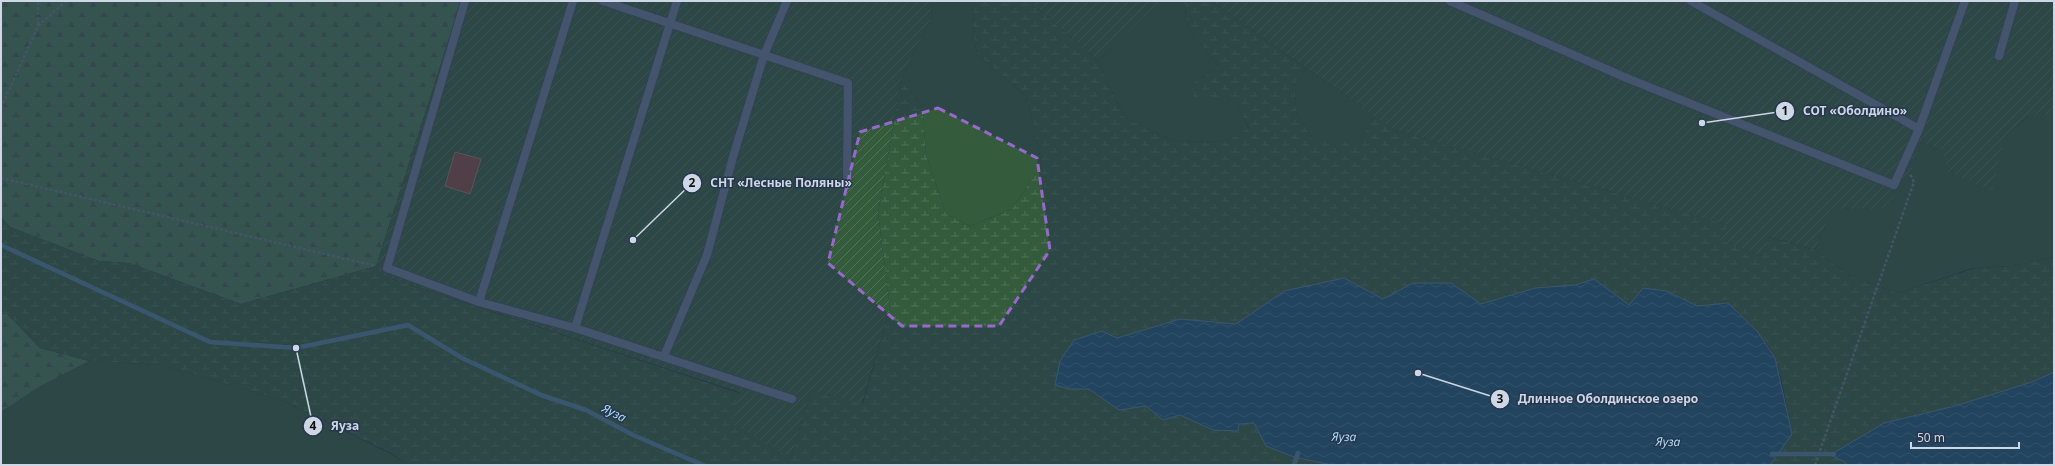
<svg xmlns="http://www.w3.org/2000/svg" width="2055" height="466" font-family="'Noto Sans',sans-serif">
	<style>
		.grass { fill: #335b3c }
		.forest { fill: url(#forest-firs) }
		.wetland { fill: url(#wetland-marsh) }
		.garden { fill: url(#garden-furrows) }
		.water { fill: url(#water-waves); stroke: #537d97 }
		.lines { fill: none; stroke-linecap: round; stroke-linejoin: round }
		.stream { stroke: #537d97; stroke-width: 4.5 }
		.building { fill: #834b42; stroke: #99756f }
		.lane-casing { stroke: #435164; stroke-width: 10 }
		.path { stroke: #677589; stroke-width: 2.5; stroke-dasharray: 3 2; stroke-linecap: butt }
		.lane { stroke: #677993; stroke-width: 8 }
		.marked { fill: none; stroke: #9868cc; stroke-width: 3; stroke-dasharray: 8 5; stroke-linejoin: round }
		.labels { text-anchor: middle; stroke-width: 3; stroke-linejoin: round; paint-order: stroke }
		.water-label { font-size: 12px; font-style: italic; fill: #addbfa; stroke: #26364d }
		.leader { fill: none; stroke: #cdd7e5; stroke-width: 1.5 }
		.callout-dot { fill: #cdd7e5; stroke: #26364d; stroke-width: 1.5 }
		.mark-label { font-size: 12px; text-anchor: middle; font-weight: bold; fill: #111 }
		.callout-label { font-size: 12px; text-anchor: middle; font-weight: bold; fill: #cdd7e5; stroke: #26364d; stroke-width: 3; stroke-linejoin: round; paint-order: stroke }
	</style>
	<defs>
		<pattern id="forest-firs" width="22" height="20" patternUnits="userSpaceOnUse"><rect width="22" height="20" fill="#487752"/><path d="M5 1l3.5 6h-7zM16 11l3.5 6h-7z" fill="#445e4c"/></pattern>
		<pattern id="wetland-marsh" width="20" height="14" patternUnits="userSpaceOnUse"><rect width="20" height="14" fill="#335b3c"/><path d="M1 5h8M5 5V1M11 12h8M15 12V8" fill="none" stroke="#4f7258"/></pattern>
		<pattern id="garden-furrows" width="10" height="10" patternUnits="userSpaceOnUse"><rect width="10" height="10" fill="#335b3c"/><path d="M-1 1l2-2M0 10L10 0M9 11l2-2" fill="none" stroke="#4f7258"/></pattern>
		<pattern id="water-waves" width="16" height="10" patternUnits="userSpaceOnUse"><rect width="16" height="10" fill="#1f5676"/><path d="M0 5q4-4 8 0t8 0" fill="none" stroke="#3e6e89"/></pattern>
	</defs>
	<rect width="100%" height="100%" fill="#26364d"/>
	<path class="grass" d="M932,1H974L973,31L977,54L1026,96L1042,164L1012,209L970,226L946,214L926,155L923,107L901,80L931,18Z
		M1160,1H1184L1188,28L1219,67L1194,82L1234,99L1249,129L1224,142L1172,141L1124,117L1098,61Z
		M1306,68L1375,116L1359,142H1315L1296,112L1295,86Z
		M2030,115H2054V257L2012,266L1973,268L1898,293L1852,277L1815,250L1833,209H1882L1908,181L1921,143L1942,150L2005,136Z
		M89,361L161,365L284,401L393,455L407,465H1V412L37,388Z"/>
	<path class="forest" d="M1,1H461L376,266L241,304L129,263L99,261L10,227L1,217Z
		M1,313L7,314L40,348L89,361L37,388L1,412Z"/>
	<path class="wetland" d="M974,1H1029L1098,61L1124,117L1172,141L1224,142L1249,128L1234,100L1194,99V82L1219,67L1188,28L1184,1H1211L1306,68L1295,86L1296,112L1315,142H1359L1375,116L1394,130L1728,225L1720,239L1761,256L1768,237L1815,250L1852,277L1898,293L1976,268L2012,266L2054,257V372L2032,382L1955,406L1884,423L1830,455L1845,462L1848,465H1770L1792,434C1787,410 1784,383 1775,359C1767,337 1745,319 1728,303L1697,306L1667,291L1629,305L1594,279L1575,285L1535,288L1480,304L1450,283H1413L1383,299L1344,278L1284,291L1236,324L1180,319L1117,338L1102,331L1074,340L1060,361L1069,389H1089L1119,410L1146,406L1163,420L1180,415L1213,430L1239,424L1254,423L1294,457L1332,465H407L393,454L284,401L161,365L89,361L40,348L7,314L1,313V217L10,227L99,261L129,263L241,304L376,266L380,275L739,393L791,458L811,391L863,403L890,308L878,213L901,80L923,107L926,155L946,214L970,226L1012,209L1042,164L1026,96L977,54L973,31Z"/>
	<path class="garden" d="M461,1H932L931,18L901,80L878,213L890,308L862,404L811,391L791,458L732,424L739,392L380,275L376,266Z
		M1029,1H1160L1098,61Z
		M1211,1H2054V115H2030L2005,136L1992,191L1947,171L1942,150L1921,143L1908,181L1882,209H1833L1815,250L1769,237L1761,256L1720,240L1727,225L1394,130Z"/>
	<path class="water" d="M1344,278L1383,299L1413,283H1451L1481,304L1535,288L1575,285L1594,279L1629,305L1643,288L1667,291L1697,306L1728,303L1758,332L1775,358L1792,434L1770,465H1332L1294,457L1266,446L1254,423L1239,424L1238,431L1213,430L1180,415L1163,420L1146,406L1119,410L1089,389H1069L1055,385L1060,361L1074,340L1102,331L1117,338L1180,319L1236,324L1284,291Z
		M2054,372V465H1848L1845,462L1830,455L1884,423L1955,406L2032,382Z"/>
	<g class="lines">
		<path class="stream" d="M1,245L210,342L296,348L408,325L462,358L541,395L586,410L633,435L703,465
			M1772,454H1834
			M1294,465L1298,453"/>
	</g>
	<path class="building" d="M455,152L481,159L470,194L445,186Z"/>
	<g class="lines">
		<defs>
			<path id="lane" d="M465,1L387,268L479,302L575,328L792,399
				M603,1L848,83L847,185
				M1450,1L1629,79L1894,185L1919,129L1965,1
				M1691,1L1919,129
				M1999,56L2015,1
				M479,302L573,1
				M575,328L677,1
				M664,356L707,255L733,157L764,55L787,1"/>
		</defs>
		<use href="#lane" class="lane-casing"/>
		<path class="path" d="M38,25V1
			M1,108L38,26L66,1
			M1,178L376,266
			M1815,465L1914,182L1910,174"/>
		<use href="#lane" class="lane"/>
	</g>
	<path d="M0 0H2055V466H0ZM938,108L1037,158L1050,250L999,326H902L828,263L860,132Z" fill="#26364d" fill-opacity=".55" fill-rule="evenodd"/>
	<path class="marked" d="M938,108L1037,158L1050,250L999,326H902L828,263L860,132Z"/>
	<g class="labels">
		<g class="water-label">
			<text transform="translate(614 413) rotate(27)" y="4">Яуза</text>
			<text transform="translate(1344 437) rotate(1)" y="4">Яуза</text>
			<text transform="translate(1668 442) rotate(1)" y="4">Яуза</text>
		</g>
	</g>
	<path class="leader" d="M1702 123L1785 111M633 240L692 183M1418 373L1500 399M296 348L313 426"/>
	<g class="callout-dot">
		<circle cx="1702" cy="123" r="4"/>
		<circle cx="633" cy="240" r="4"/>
		<circle cx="1418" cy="373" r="4"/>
		<circle cx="296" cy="348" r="4"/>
		<circle cx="1785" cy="111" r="10"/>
		<circle cx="692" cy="183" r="10"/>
		<circle cx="1500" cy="399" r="10"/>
		<circle cx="313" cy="426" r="10"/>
	</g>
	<g class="mark-label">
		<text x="1785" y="115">1</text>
		<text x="692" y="187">2</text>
		<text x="1500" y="403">3</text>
		<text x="313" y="430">4</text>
	</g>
	<g class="callout-label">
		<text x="1855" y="115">СОТ «Оболдино»</text>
		<text x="781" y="187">СНТ «Лесные Поляны»</text>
		<text x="1608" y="403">Длинное Оболдинское озеро</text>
		<text x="345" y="430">Яуза</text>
	</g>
	<rect width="2055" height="466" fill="none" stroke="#cdd7e5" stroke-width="4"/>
	<path d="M1911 442v6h108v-6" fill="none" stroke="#cdd7e5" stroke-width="2"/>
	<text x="1917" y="442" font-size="12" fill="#cdd7e5" stroke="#26364d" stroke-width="3" paint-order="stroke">50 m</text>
</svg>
